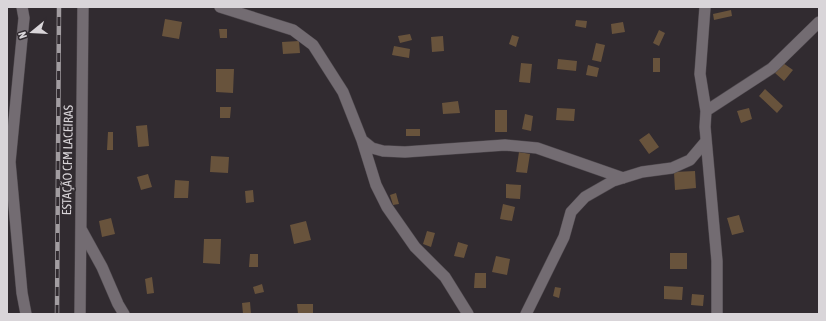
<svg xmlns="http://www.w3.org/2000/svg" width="826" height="321" font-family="'Asap Condensed',sans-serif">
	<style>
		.building { fill: #68533c }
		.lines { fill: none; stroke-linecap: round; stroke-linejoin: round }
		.street-casing { stroke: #4f494e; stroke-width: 12 }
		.street { stroke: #736c72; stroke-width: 11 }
		.rail-casing { stroke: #a29da1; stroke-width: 4.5 }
		.rail { stroke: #312b30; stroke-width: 3; stroke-dasharray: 9; stroke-linecap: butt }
		.labels { text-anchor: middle; stroke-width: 3.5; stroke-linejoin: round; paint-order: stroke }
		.street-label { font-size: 13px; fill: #d9d5d9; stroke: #312b30 }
	</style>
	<rect width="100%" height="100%" fill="#312b30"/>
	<path class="building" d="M731,10L732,16L714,20L713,14Z
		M165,19L182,22L179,39L162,36Z
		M576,20L587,21L586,28L575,26Z
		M623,22L625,32L612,34L611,24Z
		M219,29H227V38H220Z
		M659,30L665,33L659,46L653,43Z
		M410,34L412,40L400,43L398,36Z
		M512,35L519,37L516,47L509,44Z
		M443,36L444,51L432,52L431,37Z
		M299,41L300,53L283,54L282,42Z
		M596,43L605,45L601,62L592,60Z
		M394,46L410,49L409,58L392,55Z
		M653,58H660V72H653Z
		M558,59L577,61L576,71L557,69Z
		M521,63L532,64L530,83L519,82Z
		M783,63L793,70L784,81L775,73Z
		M588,65L599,68L597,77L586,75Z
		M216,69H234L233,93L216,92Z
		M765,89L783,106L777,113L759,96Z
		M458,101L460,113L443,114L442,103Z
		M220,107H231L230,118H220Z
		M557,108L575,109L574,121L556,120Z
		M749,108L752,119L741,123L737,111Z
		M495,110H507V132H495Z
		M525,114L533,116L531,131L522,129Z
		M147,125L149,146L138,147L136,126Z
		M406,129H420V136H406Z
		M108,132H113V150H107Z
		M649,133L659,147L649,154L639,140Z
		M519,152L530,154L527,173L516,172Z
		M211,156L229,157L228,173L210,172Z
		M695,171L696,188L675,190L674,172Z
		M148,174L152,187L141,190L137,177Z
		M175,180L189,181L188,198H174Z
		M506,184L521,185L520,199L506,198Z
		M253,190L254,202L246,203L245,191Z
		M396,193L399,204L393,205L390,195Z
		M503,204L515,207L512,221L500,219Z
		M739,215L744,232L732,235L727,218Z
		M111,218L115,234L102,237L99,221Z
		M306,221L311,240L294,244L290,225Z
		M427,231L435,233L431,247L423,244Z
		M204,239H221L220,264L203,263Z
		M458,242L468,245L464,258L454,256Z
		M670,253H687V269H670Z
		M250,254H258V267H249Z
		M496,256L510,259L507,275L492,272Z
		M475,273H486V288H474Z
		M152,277L154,293L147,294L145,279Z
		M262,284L264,292L255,294L253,287Z
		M664,286L683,287L682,300L664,299Z
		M555,287L561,288L559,298L553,296Z
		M692,294L704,295L703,306L691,305Z
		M250,302L251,314H243L242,303Z
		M297,304H313V314H298Z"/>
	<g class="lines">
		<defs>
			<path id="street" d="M22,7L24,18L10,162L22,293L26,314
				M220,7L293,30L313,45L343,92L362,140L376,185L387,207L415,247L445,277L468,314
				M705,7L700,74L706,111L705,127L717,261V314
				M706,111L772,68L819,22
				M362,140L372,148L383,151L405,152L505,145L537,148L623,178
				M81,229L102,267L118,304L124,314
				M80,314L83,7
				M526,314L564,237L571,212L585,197L613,181L642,172L672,168L690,160L706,141"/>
		</defs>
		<use href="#street" class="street-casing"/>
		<use href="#street" class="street"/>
		<defs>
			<path id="rail" d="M57,314L59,7"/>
		</defs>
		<use href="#rail" class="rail-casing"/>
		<use href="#rail" class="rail"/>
	</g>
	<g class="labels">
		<g class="street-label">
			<text transform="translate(67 160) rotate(-89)" y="5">ESTAÇÃO CFM LACEIRAS</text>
		</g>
	</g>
	<rect width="826" height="321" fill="none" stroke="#d9d5d9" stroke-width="16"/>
	<g transform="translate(32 32) rotate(252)" stroke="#312b30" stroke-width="3" paint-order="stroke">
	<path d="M0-3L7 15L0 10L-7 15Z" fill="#d9d5d9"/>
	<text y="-6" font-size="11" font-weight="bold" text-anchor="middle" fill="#d9d5d9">N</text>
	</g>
</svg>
